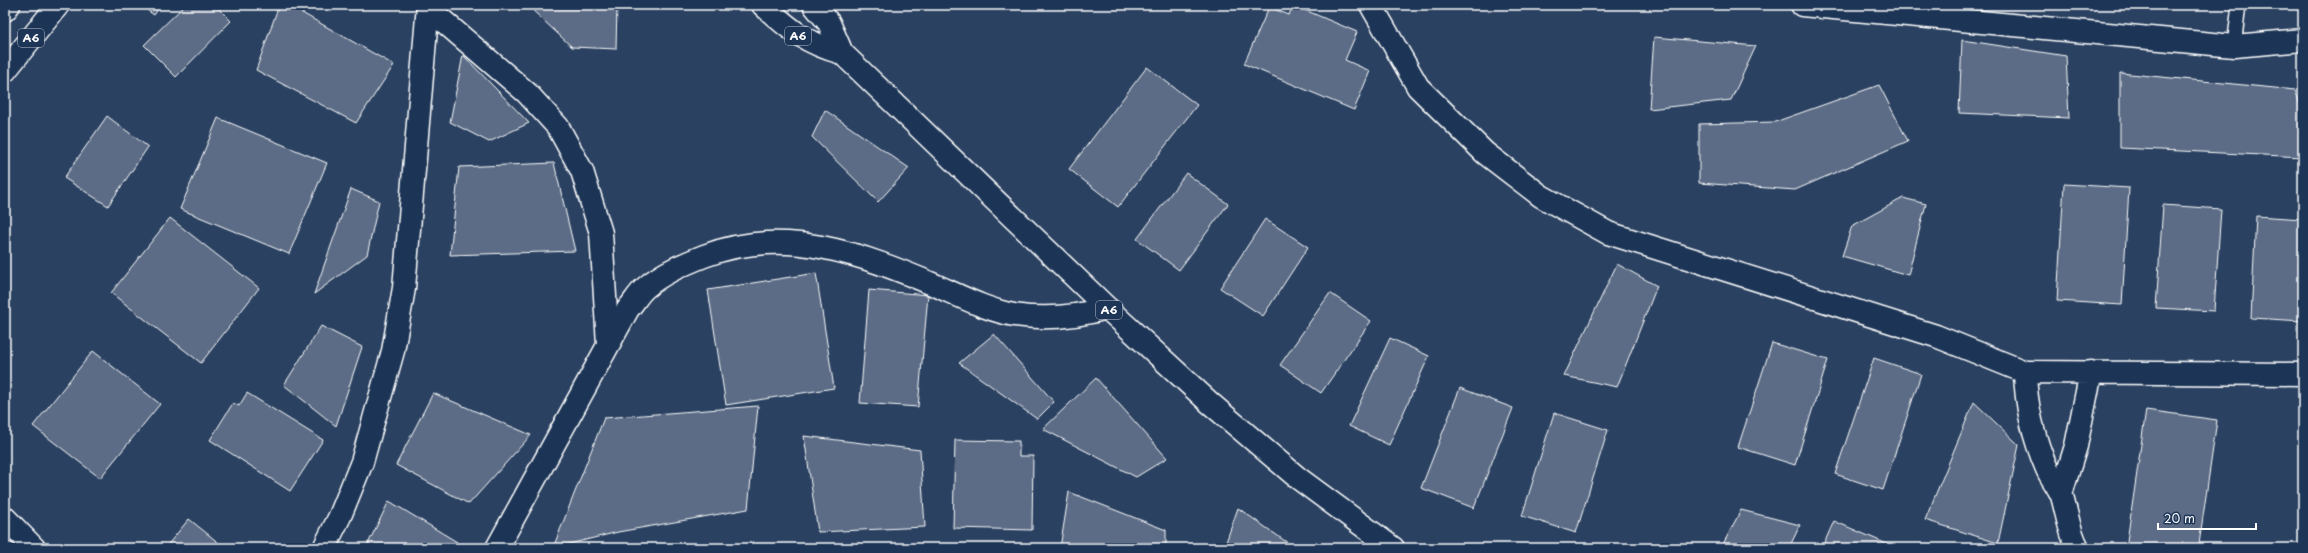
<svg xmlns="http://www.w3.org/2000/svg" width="2308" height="553" font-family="'Playpen Sans',sans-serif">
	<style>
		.building { fill: #5b6c86; stroke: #fff }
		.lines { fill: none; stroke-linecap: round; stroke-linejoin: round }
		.lane-casing { stroke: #fff; stroke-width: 16 }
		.street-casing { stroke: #fff; stroke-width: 25 }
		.secondary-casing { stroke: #fff; stroke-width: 25 }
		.highway-casing { stroke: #fff; stroke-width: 25 }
		.lane { stroke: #1d3557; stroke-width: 13 }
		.street { stroke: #1d3557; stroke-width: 22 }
		.secondary { stroke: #1d3557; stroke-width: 22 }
		.highway { stroke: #1d3557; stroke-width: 22 }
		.labels { text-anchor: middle; stroke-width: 3; stroke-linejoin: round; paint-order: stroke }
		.shield { fill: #1d3557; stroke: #bbc2cd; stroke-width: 1 }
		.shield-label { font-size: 11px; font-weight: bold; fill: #fff }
	</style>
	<rect width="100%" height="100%" fill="#2a4161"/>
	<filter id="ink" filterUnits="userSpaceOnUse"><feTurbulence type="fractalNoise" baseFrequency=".025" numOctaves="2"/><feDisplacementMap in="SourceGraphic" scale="8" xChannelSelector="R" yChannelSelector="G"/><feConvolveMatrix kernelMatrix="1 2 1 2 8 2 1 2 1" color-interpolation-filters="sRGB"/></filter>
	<g filter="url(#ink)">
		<path class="building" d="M140,5H161L154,15Z
			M185,5H215L231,21L176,77L144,45Z
			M279,5H288L394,65L356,123L256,70Z
			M527,5H617L616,49L572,47Z
			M1293,5L1357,32L1345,60L1370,71L1354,110L1244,64L1269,7L1289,15Z
			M1654,37L1756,46L1731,100L1649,109Z
			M1962,40L2066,56L2069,118L1959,113Z
			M463,55L529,123L489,142L450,122Z
			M1147,67L1197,105L1118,207L1069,169Z
			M2120,73L2295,90L2303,113V157L2120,148Z
			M1879,85L1908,141L1795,190L1699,183V124L1775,122Z
			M825,110L909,168L878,202L812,137Z
			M107,116L148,147L108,206L64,178Z
			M218,118L327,163L289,254L180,209Z
			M554,163L575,251L450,255L459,167Z
			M1186,173L1228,204L1179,270L1137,239Z
			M2064,184L2129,188L2122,305L2057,301Z
			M351,189L379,201L367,255L314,294Z
			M1903,198L1926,204L1908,275L1842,256L1852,226Z
			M2163,205L2221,209L2214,311L2156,308Z
			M2256,216L2303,219V321L2251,318Z
			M170,218L259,288L201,363L111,293Z
			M1265,219L1308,247L1263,316L1220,288Z
			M1617,264L1657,286L1617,387L1564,376Z
			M816,273L834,388L726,405L708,290Z
			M869,290L928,295L918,407L860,403Z
			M1330,293L1371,321L1321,393L1280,365Z
			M321,326L362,347L336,426L284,385Z
			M994,334L1054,402L1037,419L959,363Z
			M1390,338L1429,356L1389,445L1349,426Z
			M1772,343L1828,360L1795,465L1738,447Z
			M93,351L160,404L100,478L33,426Z
			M1874,358L1921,374L1883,490L1835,474Z
			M1096,378L1167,458L1136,477L1043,429Z
			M1460,388L1513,408L1474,508L1421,488Z
			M247,393L323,440L290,491L210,440L233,403L239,406Z
			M433,393L531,435L469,504L396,465Z
			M1974,402L2019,445L1998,543L1925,520Z
			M758,406L748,509L618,532L553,548L604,418Z
			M2146,410L2217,420L2199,544L2229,548H2126Z
			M1554,413L1608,430L1576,533L1522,516Z
			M804,436L920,450L925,527L818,532Z
			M955,440L1019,441V456H1033L1032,530L953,528Z
			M1069,492L1166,530V548H1060Z
			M389,501L457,542L455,548H366Z
			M1238,508L1295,548H1224Z
			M1741,510L1800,525L1789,548H1721Z
			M189,519L225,548H165Z
			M1834,521L1896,548H1822Z"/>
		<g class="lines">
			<defs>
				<path id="lane" d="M2234,46L2239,5"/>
				<path id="street" d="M428,8L527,93L558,127L582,171L601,233L608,344
					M5,518L34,548
					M324,548L340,516L362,462L393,351L404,288L428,5
					M497,548L628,309C634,302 639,293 645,288C662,273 684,264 704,256C785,225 862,254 937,286C962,297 987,310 1014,315C1046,320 1076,317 1107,308"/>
				<path id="secondary" d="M1371,5L1418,87L1485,153L1541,196L1608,233L1936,336L2025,372L2303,374
					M1802,5L2234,46L2303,40
					M2025,372C2026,406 2033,437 2047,469C2051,478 2058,486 2062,496C2067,513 2069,532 2078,548
					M2061,494L2076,446L2091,372"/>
				<path id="highway" d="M763,5C789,29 807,44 842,53
					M814,5L829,23L842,53L1107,308L1210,403L1298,478L1393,548
					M5,10L9,5
					M5,71L58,5"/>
			</defs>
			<use href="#lane" class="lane-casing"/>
			<use href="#street" class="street-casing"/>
			<use href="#secondary" class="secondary-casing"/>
			<use href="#highway" class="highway-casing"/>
			<use href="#lane" class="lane"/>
			<use href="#street" class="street"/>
			<use href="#secondary" class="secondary"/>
			<use href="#highway" class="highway"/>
		</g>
	</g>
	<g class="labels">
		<g class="shield">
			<rect x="785" y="27" width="26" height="18" rx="3"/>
			<rect x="18" y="29" width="26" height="18" rx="3"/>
			<rect x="1096" y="301" width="26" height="18" rx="3"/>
		</g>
		<g class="shield-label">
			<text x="798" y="40">A6</text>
			<text x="31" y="42">A6</text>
			<text x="1109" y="314">A6</text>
		</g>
	</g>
	<rect width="2308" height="553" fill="none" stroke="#1d3557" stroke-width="20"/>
	<rect x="10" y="10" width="2288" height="533" fill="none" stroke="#fff" stroke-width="1.5" filter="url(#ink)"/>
	<path d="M2158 523v6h98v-6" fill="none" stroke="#ffffff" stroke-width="2"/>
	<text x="2164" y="523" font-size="12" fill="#ffffff" stroke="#1d3557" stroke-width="3" paint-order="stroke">20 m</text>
</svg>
